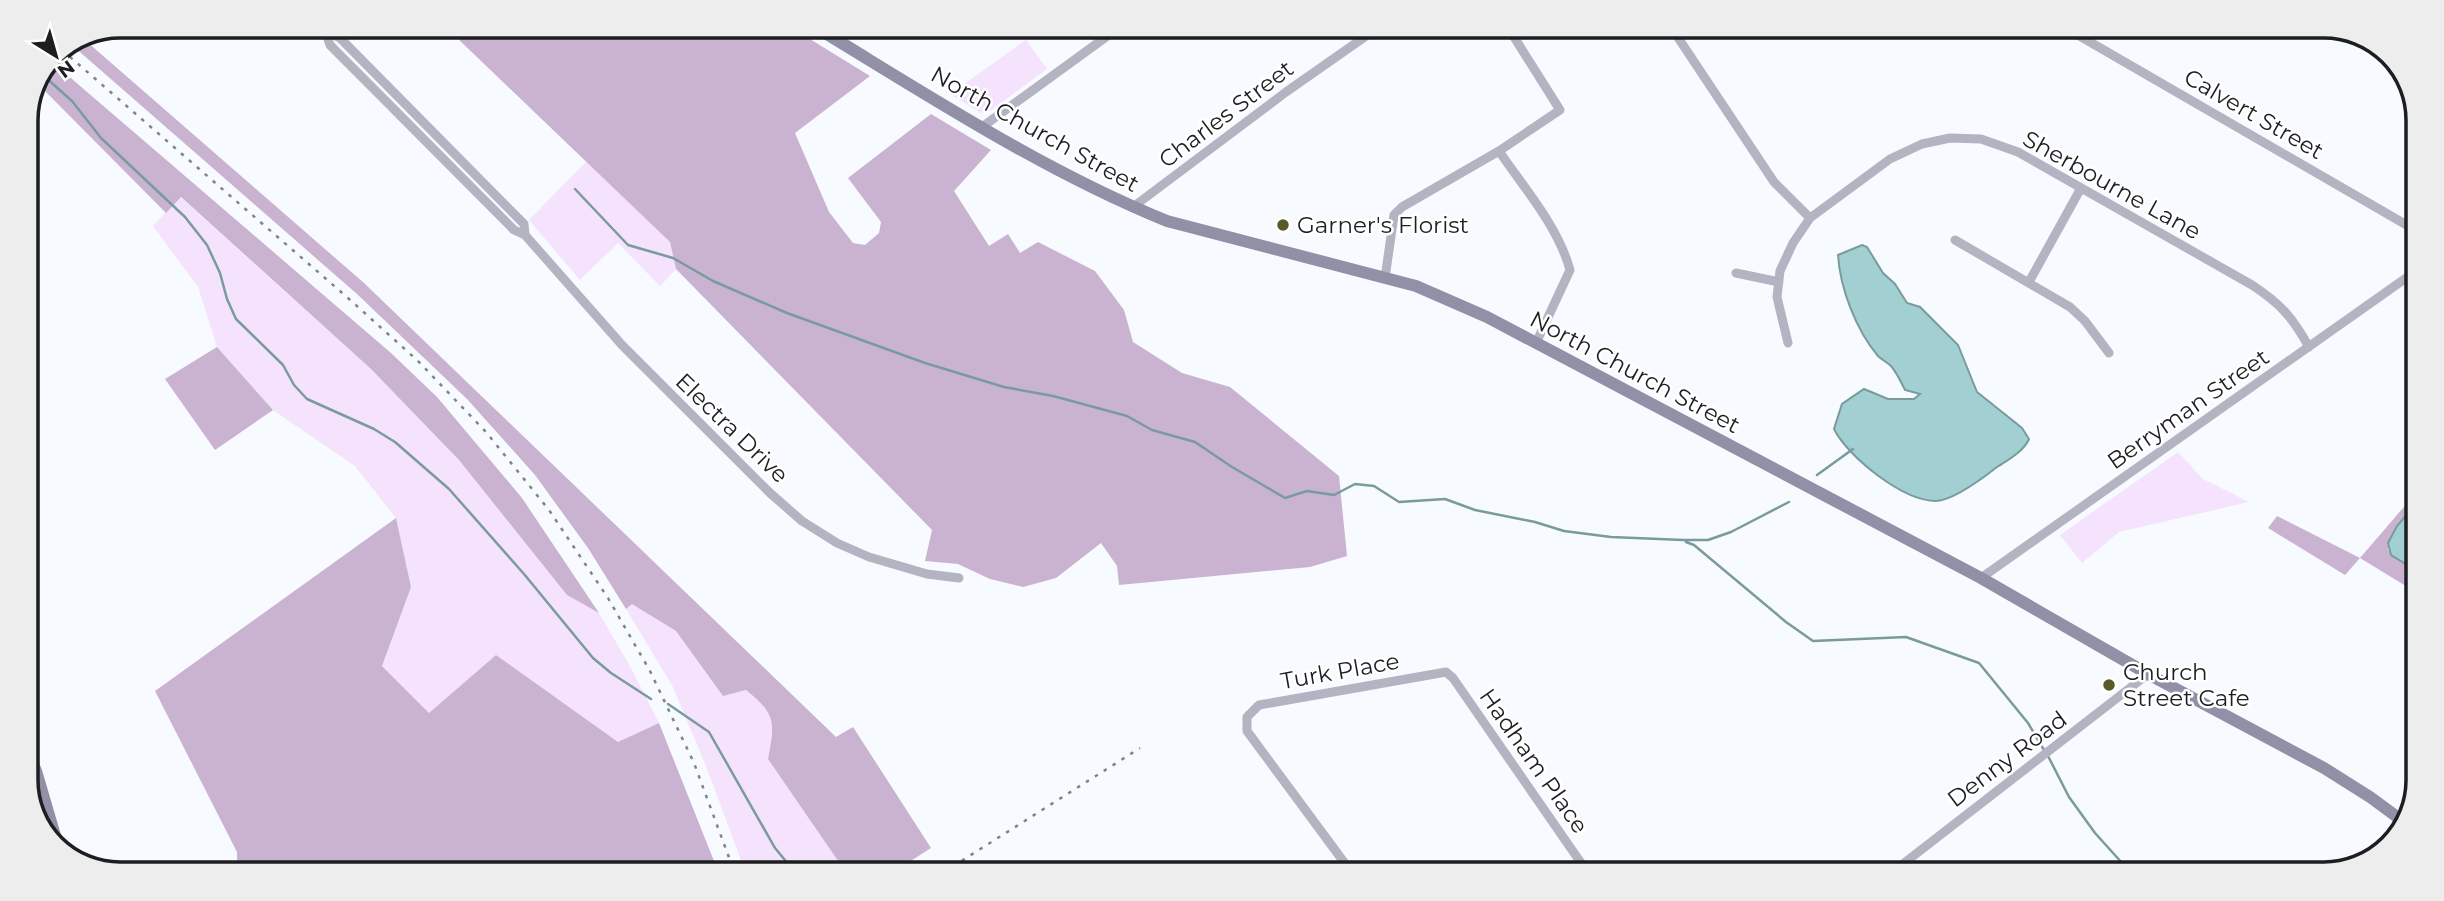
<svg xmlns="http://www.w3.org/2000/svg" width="2444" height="901" font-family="Montserrat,sans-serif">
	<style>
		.green { fill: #f5e2fc }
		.forest { fill: #c9b3d1 }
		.water { fill: #a2d0d2; stroke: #7a9b9d; stroke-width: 2 }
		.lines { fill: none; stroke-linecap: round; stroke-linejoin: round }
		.stream { stroke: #7a9b9d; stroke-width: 2.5 }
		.street { stroke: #b3b3c2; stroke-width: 9 }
		.secondary { stroke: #9190a6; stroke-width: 12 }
		.rail { stroke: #818387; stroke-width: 2.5; stroke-dasharray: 3.5 7; stroke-linecap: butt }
		.poi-dot { fill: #585a28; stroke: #fff; stroke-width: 2.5 }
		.labels { text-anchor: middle; stroke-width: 5; stroke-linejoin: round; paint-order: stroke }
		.street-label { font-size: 23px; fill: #1c1e21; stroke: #fff }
		.poi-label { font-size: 23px; fill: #1c1e21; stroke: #fff; text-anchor: start }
		.rim { fill: none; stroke: #1c1e21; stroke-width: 3.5 }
	</style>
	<rect width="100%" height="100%" fill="#f7fafe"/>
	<path class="green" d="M1026,40L1047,69L990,111L981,113L950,94Z
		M587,161L670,242L676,269L660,286L618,243L580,280L529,220Z
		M180,197L371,369L459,460L567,595L599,613L631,668L659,723L618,742L496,655L429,713L382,666L411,587L396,518L355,466L273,410L217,347L198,287L153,226Z
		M2178,452L2203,479L2249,502L2119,532L2082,563L2060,535Z
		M631,603L676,631L723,696L746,690C776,715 775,722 768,759L845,871H745L706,766L672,685L626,609Z"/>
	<path class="forest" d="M463,27L792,28L870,76L795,133L829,212L853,243L865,245L879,233L881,222L848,178L931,114L991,150L954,191L989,246L1008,234L1020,253L1038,242L1095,271L1124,310L1133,342L1182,373L1230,387L1339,476L1347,556L1310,567L1119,585L1117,566L1101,543L1056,578L1023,587L990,579L958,564L925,561L932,530L676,269L670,242L454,35Z
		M86,41L364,283L836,737L853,727L931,848L895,871H845L768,759C775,722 776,714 746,690L723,696L676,631L632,604L626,609L588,548L535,475L467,399L357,294L73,46Z
		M51,61L391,353L437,397L522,498L599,613L567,595L459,460L371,369L181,197L166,213L40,86Z
		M217,347L273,410L215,450L165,379Z
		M2415,494V505C2404,518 2388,533 2388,550L2401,562L2414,569V591L2360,558L2345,575L2268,528L2277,516L2360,558Z
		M396,518L411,587L382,666L429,713L496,655L618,742L659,723L718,871L237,870V852L155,691Z"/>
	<path class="water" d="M1862,245L1867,247L1883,273L1895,284L1907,303L1920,307L1958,345L1977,392L2022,428L2029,439C2024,451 2008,460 1997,467C1983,478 1954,500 1936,501C1903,501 1848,457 1834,429L1842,404L1864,389L1888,399H1914L1920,394L1905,390C1901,382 1897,373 1891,366C1887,362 1882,360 1878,356C1856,330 1840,288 1838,255Z
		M2415,505L2414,569L2391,555L2388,543L2397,526Z"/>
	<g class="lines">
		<path class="stream" d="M44,76L72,101L101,138L185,217L207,245L220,273L227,299L236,319L283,365L294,385L307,399L374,429L395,442L449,489L524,574L593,658L611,673L651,699
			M575,189L628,245L673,258L713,281L787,313L925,363L1004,387L1053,396L1127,416L1152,430L1195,442L1232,467L1285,498L1307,491L1334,495L1355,484L1374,486L1399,502L1445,499L1475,510L1535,522L1564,531L1611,537L1683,540H1708L1731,532L1789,502
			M1817,475L1853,449
			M1686,542L1694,545L1786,622L1813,641L1906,637L1979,663L2028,723L2044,750
			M668,704L709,732L775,848L794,871
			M2048,756L2069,797L2095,833L2132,874"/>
		<path class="street" d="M324,27L330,45L514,230L525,235L622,345L770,493L802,521L837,543L869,557L927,574L959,578
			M1673,30L1774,182L1810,218
			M2071,31L2417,231
			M327,32L340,38L524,224L525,235
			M982,127L1117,29
			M1499,151C1524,188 1558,226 1570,270L1536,343
			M1133,207L1286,92L1376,29
			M1955,240L2070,307L2085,321L2109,353
			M1736,273L1779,282
			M1385,278L1394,215L1402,207L1499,151L1560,110L1509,29
			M2029,282L2081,188
			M1788,343L1777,297L1780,271L1793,243L1810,218L1890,159L1922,144L1950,138L1981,139L2018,152L2252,285C2281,304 2292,317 2309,347
			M1981,578L2416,271
			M1352,873L1247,731V717L1259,705L1446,672L1453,678L1588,873
			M1890,874L2148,674"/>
		<path class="secondary" d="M817,28C931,97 1044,171 1167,221L1416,286L1487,317L1981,578L2148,674L2324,768L2370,797L2404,822
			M26,749L36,771L58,846"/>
		<path class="rail" d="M62,50L348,298L418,361L486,432L549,510L608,598L650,671L694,763L734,871
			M944,872L1140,748"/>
	</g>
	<g class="poi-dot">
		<circle cx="1283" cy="225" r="7"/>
		<circle cx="2109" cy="685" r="7"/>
	</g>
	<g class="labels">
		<g class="street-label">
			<text transform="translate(1226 114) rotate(-37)" y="8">Charles Street</text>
			<text transform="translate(2254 114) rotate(30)" y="8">Calvert Street</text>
			<text transform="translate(1035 129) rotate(29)" y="8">North Church Street</text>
			<text transform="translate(2112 185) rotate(29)" y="8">Sherbourne Lane</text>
			<text transform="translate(1635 372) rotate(28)" y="8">North Church Street</text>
			<text transform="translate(2188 409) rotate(-35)" y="8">Berryman Street</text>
			<text transform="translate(732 428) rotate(44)" y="8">Electra Drive</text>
			<text transform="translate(1340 671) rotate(-10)" y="8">Turk Place</text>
			<text transform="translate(2007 759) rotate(-37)" y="8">Denny Road</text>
			<text transform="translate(1534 761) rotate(55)" y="8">Hadham Place</text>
		</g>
		<g class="poi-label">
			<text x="1297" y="233">Garner's Florist</text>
			<text x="2123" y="680">Church<tspan x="2123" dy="26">Street Cafe</tspan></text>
		</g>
	</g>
	<path d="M0 0H2444V901H0ZM120 38H2324A82 82 0 0 1 2406 120V780A82 82 0 0 1 2324 862H120A82 82 0 0 1 38 780V120A82 82 0 0 1 120 38Z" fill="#ededed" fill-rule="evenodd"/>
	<path class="rim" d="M120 38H2324A82 82 0 0 1 2406 120V780A82 82 0 0 1 2324 862H120A82 82 0 0 1 38 780V120A82 82 0 0 1 120 38Z"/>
	<g transform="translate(56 56) rotate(143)" stroke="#ffffff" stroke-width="5" paint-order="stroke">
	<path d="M0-5L12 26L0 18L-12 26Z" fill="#1c1e21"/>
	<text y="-10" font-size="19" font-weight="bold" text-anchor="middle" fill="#1c1e21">N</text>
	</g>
</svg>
